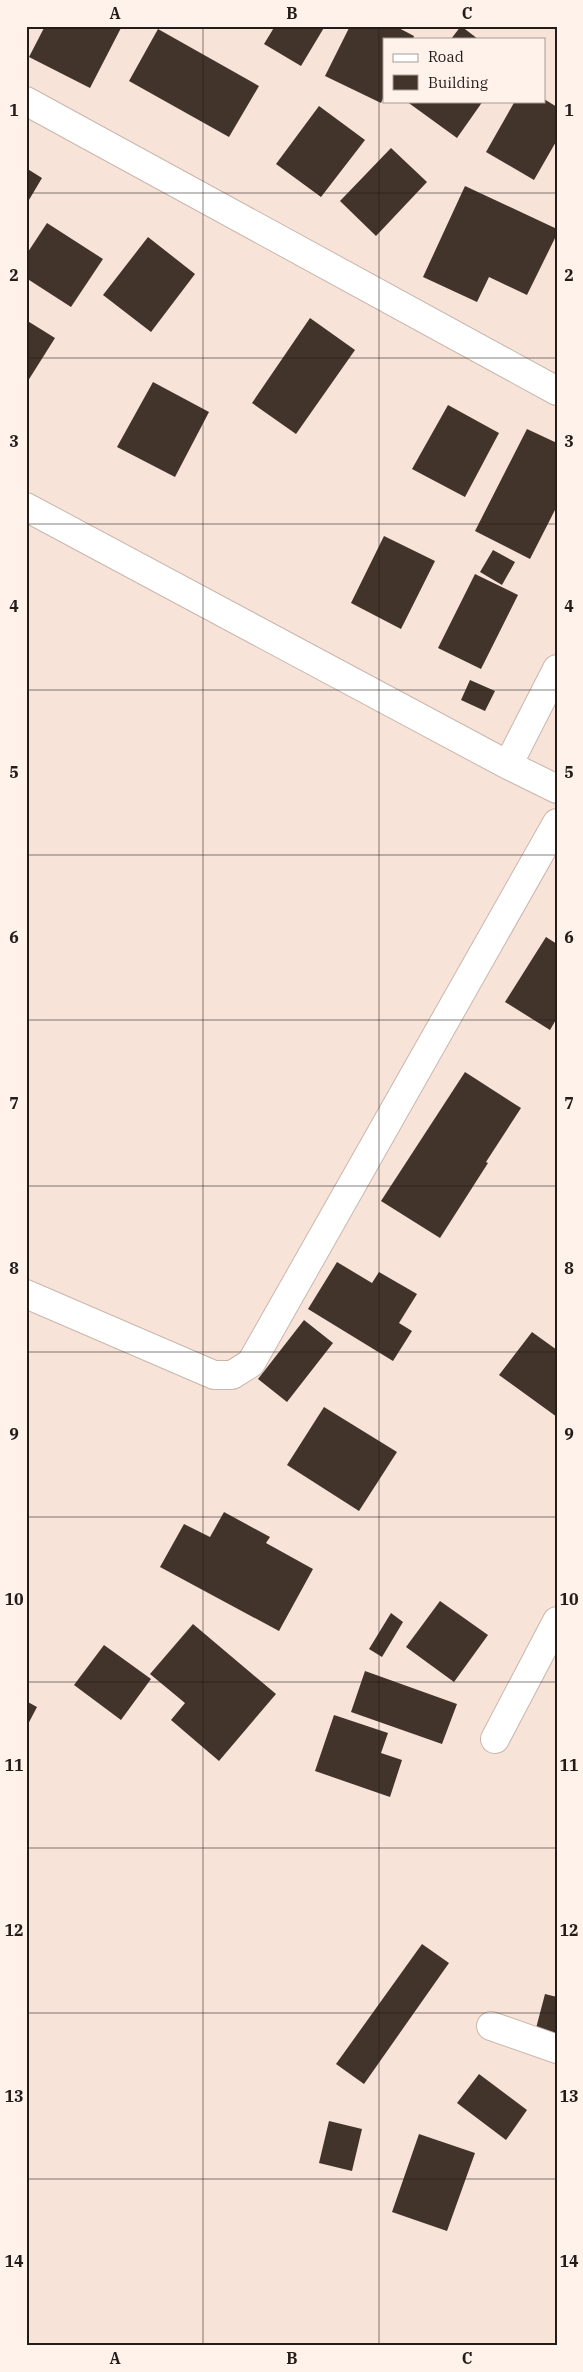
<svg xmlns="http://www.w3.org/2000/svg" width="583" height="2372" font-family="'IBM Plex Serif',serif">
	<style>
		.building { fill: #43342b }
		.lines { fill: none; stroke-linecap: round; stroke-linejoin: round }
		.minor-casing { stroke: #c9b7ac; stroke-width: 30 }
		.minor { stroke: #fff; stroke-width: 28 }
		.grid { fill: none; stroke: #231c18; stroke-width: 1; stroke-opacity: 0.55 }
		.neatline { fill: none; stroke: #231c18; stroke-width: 2 }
		.grid-label { font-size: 16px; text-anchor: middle; font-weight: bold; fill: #231c18 }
	</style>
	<rect width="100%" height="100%" fill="#f7e3d8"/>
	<path class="building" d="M45,26H122L90,88L29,57Z
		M275,26H325L301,66L264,44Z
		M350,26H395L414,36L413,39H384V96L381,103L325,76Z
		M461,26L478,39H451Z
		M158,29L259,86L229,137L129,81Z
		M544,99L557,107V140L534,180L486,152L515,101H544Z
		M406,101H483L457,138Z
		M319,106L365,140L321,197L276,164Z
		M391,148L427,182L376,236L340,201Z
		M26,168L42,178L26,205Z
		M465,186L557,229V234L527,295L489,277L477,302L423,277Z
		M47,223L103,259L71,307L26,278V255Z
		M148,237L195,274L151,332L103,295Z
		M310,318L355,350L296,434L252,403Z
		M26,320L55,338L26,384Z
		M153,382L209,412L175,477L117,447Z
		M448,405L499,433L465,497L412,469Z
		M527,429L557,443V506L530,559L475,531Z
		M384,536L435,561L401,629L351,603Z
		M493,550L515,562L502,585L480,572Z
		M475,574L518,595L481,669L438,648Z
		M470,680L495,691L485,711L461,700Z
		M546,937L557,944V1018L550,1030L505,1002Z
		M465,1072L521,1108L486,1162L488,1163L440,1238L381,1201Z
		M337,1262L372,1283L379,1272L417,1294L399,1323L412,1331L393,1361L308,1309Z
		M304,1320L333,1343L287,1402L258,1379Z
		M532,1332L557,1350V1417L499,1375Z
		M324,1407L397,1452L359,1511L287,1465Z
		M224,1512L270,1537L266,1543L313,1569L279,1631L160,1567L184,1524L210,1537Z
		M440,1601L488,1635L454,1682L406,1647Z
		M391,1613L403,1622L382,1657L369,1649Z
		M193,1624L276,1694L219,1761L171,1720L185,1703L150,1674Z
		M104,1645L151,1679L121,1720L74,1685Z
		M365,1671L457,1704L442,1744L351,1712Z
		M26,1701L37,1707L26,1728Z
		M334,1715L388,1733L381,1753L402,1760L390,1797L315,1771Z
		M422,1944L449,1963L364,2084L336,2064Z
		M545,1994L557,1997V2037L535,2032Z
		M479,2074L527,2110L506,2140L457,2103Z
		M329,2121L362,2129L352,2171L319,2163Z
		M419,2134L475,2153L447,2231L392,2212Z"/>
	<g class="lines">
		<defs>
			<path id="minor" d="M26,101L557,391
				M26,507L508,765L557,789
				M508,765L557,669
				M26,1294L214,1375H232L251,1363L557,823
				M495,1739L557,1621
				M491,2026L557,2049"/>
		</defs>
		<use href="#minor" class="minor-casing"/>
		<use href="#minor" class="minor"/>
	</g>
	<path class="grid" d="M203,26V2346M379,26V2346M26,193H557M26,358H557M26,524H557M26,690H557M26,855H557M26,1020H557M26,1186H557M26,1352H557M26,1517H557M26,1682H557M26,1848H557M26,2013H557M26,2179H557"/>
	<rect width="583" height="2372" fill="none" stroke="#fef2eb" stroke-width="55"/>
	<rect x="383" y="38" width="162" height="65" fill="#fef2eb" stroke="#a69c97"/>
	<rect x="393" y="54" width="25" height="8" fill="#ffffff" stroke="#a69c97"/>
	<text x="428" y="62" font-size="15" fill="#231c18">Road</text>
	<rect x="393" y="75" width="25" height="15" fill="#43342b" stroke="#a69c97"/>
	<text x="428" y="88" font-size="15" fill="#231c18">Building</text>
	<rect x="28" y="28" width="528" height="2316" class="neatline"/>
	<g class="grid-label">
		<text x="115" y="19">A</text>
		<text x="292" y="19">B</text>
		<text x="467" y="19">C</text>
		<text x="14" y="116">1</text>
		<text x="569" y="116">1</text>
		<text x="14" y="281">2</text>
		<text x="569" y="281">2</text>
		<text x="14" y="447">3</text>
		<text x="569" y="447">3</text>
		<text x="14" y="612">4</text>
		<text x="569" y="612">4</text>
		<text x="14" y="778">5</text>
		<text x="569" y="778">5</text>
		<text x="14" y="943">6</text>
		<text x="569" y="943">6</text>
		<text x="14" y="1109">7</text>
		<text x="569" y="1109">7</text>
		<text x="14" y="1274">8</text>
		<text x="569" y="1274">8</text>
		<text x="14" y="1440">9</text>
		<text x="569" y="1440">9</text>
		<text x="14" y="1605">10</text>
		<text x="569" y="1605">10</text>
		<text x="14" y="1771">11</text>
		<text x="569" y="1771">11</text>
		<text x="14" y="1936">12</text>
		<text x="569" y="1936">12</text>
		<text x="14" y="2102">13</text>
		<text x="569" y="2102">13</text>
		<text x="14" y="2267">14</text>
		<text x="569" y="2267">14</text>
		<text x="115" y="2364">A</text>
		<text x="292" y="2364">B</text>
		<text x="467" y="2364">C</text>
	</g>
</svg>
